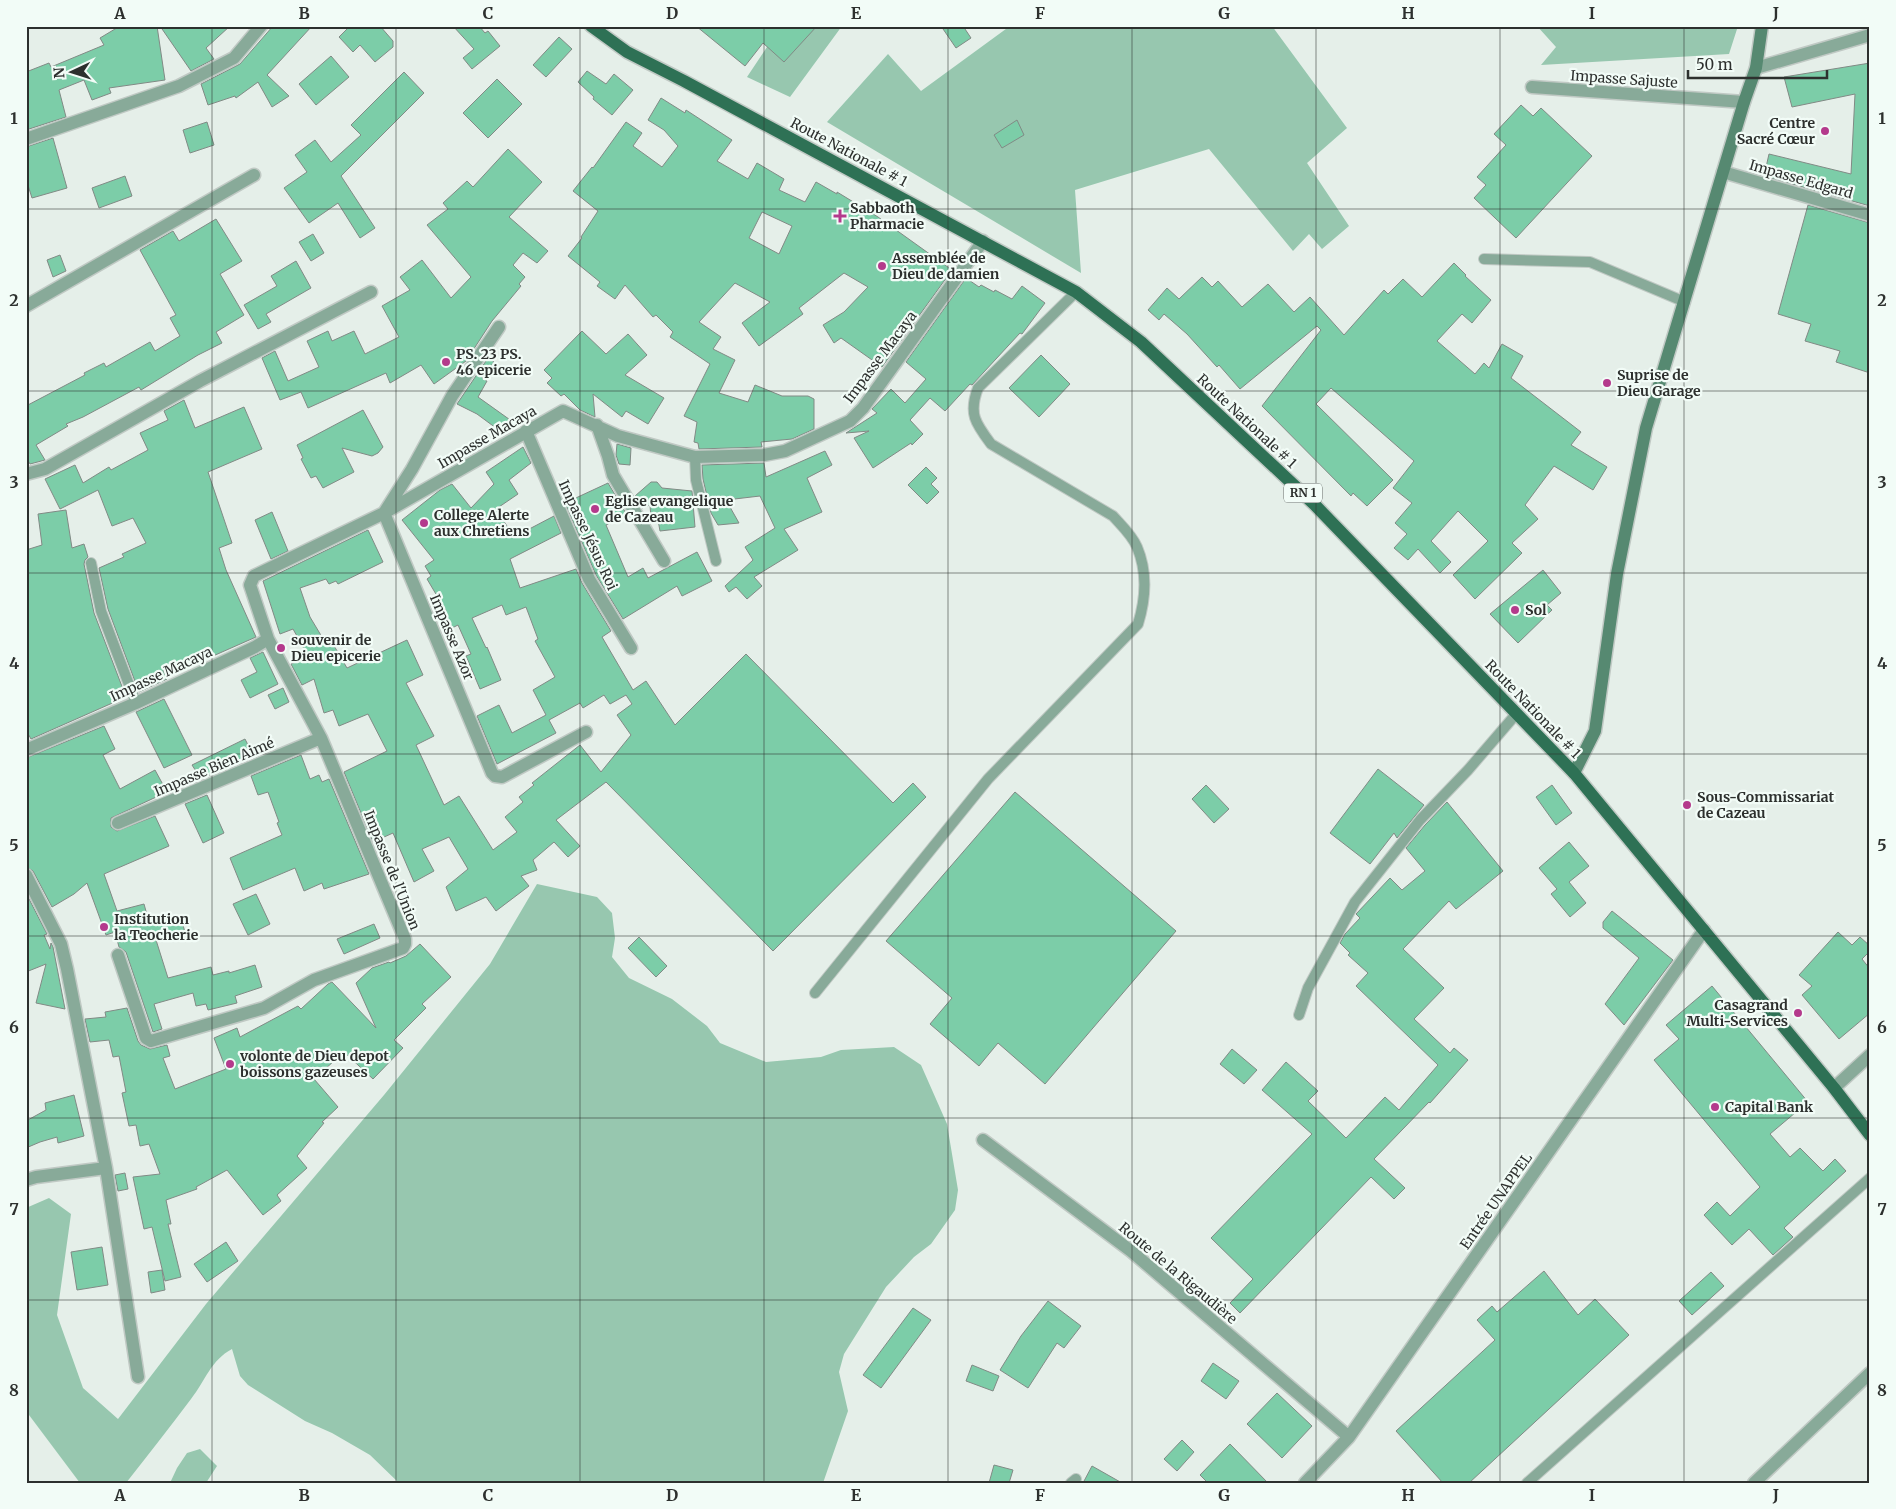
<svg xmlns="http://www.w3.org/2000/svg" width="1896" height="1509" font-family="Merriweather,serif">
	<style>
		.green { fill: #97c7af }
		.building { fill: #7ccda8; stroke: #818a85; fill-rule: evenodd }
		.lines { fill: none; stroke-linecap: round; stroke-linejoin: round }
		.lane-casing { stroke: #c0c9c4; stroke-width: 12 }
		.street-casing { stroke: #c0c9c4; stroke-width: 15 }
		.secondary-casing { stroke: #c0c9c4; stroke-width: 15 }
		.primary-casing { stroke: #c0c9c4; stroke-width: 15 }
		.lane { stroke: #8a9; stroke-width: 10 }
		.street { stroke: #8a9; stroke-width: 12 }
		.secondary { stroke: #568971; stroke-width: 12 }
		.primary { stroke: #2e7155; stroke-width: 12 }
		.grid { fill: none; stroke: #2d302e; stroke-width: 1; stroke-opacity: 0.55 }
		.poi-dot { fill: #b43a8c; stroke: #f2fcf7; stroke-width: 2 }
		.labels { text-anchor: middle; stroke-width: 4.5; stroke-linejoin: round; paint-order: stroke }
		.shield { fill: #f2fcf7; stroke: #686d6a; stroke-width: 1 }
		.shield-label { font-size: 12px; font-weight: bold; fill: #2d302e }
		.street-label { font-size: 14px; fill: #2d302e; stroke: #f2fcf7 }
		.poi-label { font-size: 14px; font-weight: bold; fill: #2d302e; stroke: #f2fcf7; text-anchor: start }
		.neatline { fill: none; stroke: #2d302e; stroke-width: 2 }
		.grid-label { font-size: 16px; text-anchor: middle; font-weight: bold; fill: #2d302e }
	</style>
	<rect width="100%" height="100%" fill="#e5efe9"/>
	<path class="green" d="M781,26H842L790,97L747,77Z
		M1010,26H1272L1347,128L1307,163L1349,226L1322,249L1309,234L1293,251L1209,149L1075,190L1081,273L827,122L888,54L921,91Z
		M1537,26H1738L1729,54L1541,65L1556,47Z
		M537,884L597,897L612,913L615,938L612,957L629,978L672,999L707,1026L720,1043L766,1062L821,1057L841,1050L894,1047L921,1065L947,1124L958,1190L955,1210L931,1244L914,1257L886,1287L844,1354L839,1372L848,1411L823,1483H399L370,1455L332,1433L305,1421L248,1385L240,1376L232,1349C211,1360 205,1381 191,1399C170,1427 148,1455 126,1483H80L26,1411V1208L49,1198L71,1214L57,1315L83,1388L118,1419L206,1304L384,1095L490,964Z
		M200,1449L217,1466L206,1483H170L177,1468L187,1453Z"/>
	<path class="building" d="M120,26H157L165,80L109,88L111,93L92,100L84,80L59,90L66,117L26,130V72L49,63L51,67L104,45L100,38Z
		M160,26H230L206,48L214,59L191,71Z
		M273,26H312L267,75L289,96L272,107L258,82L236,98L235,96L208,105L201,84L240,64Z
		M350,26H380L393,41V47L375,62L360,45L353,52L339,37Z
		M453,26H479L485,33L488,31L500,46L472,69L463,58L474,49Z
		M696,26H817L784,62L763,43L745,66Z
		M941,26H963L971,38L956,48Z
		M559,37L572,49L546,77L533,65Z
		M331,56L349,77L316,105L299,84Z
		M1870,63V206L1764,176L1769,154L1851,174L1855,94L1792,107L1784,77Z
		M587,71L606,84L614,74L633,90L612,115L593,99L594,97L578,82Z
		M404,72L424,93L341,176L375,228L360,238L338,203L309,223L284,188L307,172L295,155L315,140L331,162L361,135L351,125Z
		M497,79L522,104L488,138L463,113Z
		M661,98L685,113L686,110L732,140L717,161L748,179L757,163L784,179L779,190L805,202L816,182L837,194V192L878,217L952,270L882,367L841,338L834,343L823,325L844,312L868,287L844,273L799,308L803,314L759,346L742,323L770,302L735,283L699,322L721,337L713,349L735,360L719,393L748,402L755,385L782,396H808L814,399V429L792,439L761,442L762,447L699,449L698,443L694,442L697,422L684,416L710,364L670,337L673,332L656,315L653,317L625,285L615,299L597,286L600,282L568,256L582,238L581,237L598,211L573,191L592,167L593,168L626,122L642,133L633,146L662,167L678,146L664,130L648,120ZM762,212L792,226L779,254L749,238Z
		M1521,105L1533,116L1541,108L1592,156L1516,238L1474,198L1486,185L1477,177L1506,145L1494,134Z
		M1017,120L1024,135L1002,148L994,135Z
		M207,122L214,145L190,153L183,130Z
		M53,138L67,188L32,198L26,179V147Z
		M508,149L542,182L509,217L548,251L537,263L523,253L513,265L525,277L519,284L521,286L492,321L466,361L434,384L421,365L390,383L386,373L308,408L301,392L280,400L262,358L275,351L288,381L319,367L307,341L328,331L332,341L354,331L365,354L399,337L382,306L410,290L400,277L422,260L451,298L471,277L427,225L448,209L443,203L467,181L473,187Z
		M125,176L132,196L99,208L92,188Z
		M1808,205L1870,223V373L1836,362L1840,351L1805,341L1811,324L1778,314Z
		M216,219L242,261L220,274L244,315L216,332L222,343L198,355L141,390L139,387L83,417L66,424L68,426L36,445L45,460L30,464L26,457V406L85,375L84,373L104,363L106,367L150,342L155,351L180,336L170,318L176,315L140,250L173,231L179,241Z
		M313,234L324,253L311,261L299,242Z
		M60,255L66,271L53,277L47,260Z
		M296,261L311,288L266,314L271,322L258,329L244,305L277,286L271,276Z
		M1454,263L1466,275L1465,276L1491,300L1472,323L1462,314L1437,341L1475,374L1484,363L1489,368L1502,344L1523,356L1511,378L1581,432L1571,445L1607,467L1593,490L1554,466L1525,505L1538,519L1512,543L1522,553L1475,599L1453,575L1488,541L1458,511L1431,541L1451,562L1440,573L1418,549L1408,560L1394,548L1407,534L1395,523L1412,503L1393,488L1414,461L1331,388L1316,404L1393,480L1367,506L1353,493L1351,496L1262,406L1321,330L1317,326L1240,389L1219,365L1217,367L1187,334L1164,314L1159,320L1148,310L1167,288L1179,299L1202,277L1212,287L1218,281L1242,307L1268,284L1294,312L1310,297L1344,335L1384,290L1388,294L1403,279L1422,297Z
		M966,278L979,287L981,285L994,292L995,290L1012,299L1022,286L1045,303L1022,334L1020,333L972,385L970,384L945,411L930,398L910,420L923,434L912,445L911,443L873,468L854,438L869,431L846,433L877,413L872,409L891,389L905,403L926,379L906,362Z
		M582,331L606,354L628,334L647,355L625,375L664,398L648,424L626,411L622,417L593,394L595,417L580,410L564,394L561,396L547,383L552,378L544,370Z
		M1041,355L1070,384L1039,417L1009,388Z
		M488,358L494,362L482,378L487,381L478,397L513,422L504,434L477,414L457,404Z
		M184,400L195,428L244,407L262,449L208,472L232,543L219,548L226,570L256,637L213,656L210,650L163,670L167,679L139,692L108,609L99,568L124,557L122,554L146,543L133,518L112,526L98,490L60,509L45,479L75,465L83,483L109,467L111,470L148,450L140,433L168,420L164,411Z
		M363,410L383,447L378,453L372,456L342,448L354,472L323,488L316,476L311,478L301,459L303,458L297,445Z
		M617,444L631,448L630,465L619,464L616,455Z
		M523,447L531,463L509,480L518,494L496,509L514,537L554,516L561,533L510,559L520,588L576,569L582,583L611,631L602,637L633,690L646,681L675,725L746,654L893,803L913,783L926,797L773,951L606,782L556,820L580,846L568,857L554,842L533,860L537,870L521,876L529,886L496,911L486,897L456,911L446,887L468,869L449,837L422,849L434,871L414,882L393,833L373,842L344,772L387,751L368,714L339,726L333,710L324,713L314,679L302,685L291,664L308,656L293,629L280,634L263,581L368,530L383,562L338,584L336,581L329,584L326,579L300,588L310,617L328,647L333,644L347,668L407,640L423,675L406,683L434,736L416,745L444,805L459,796L493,850L517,832L505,817L523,802L519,797L534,785L532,783L580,745L601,772L631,735L617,715L632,704L626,695L610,704L604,695L583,708L580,703L549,720L556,733L497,764L477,716L499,705L512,733L546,715L533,690L555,677L535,641L538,639L526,607L506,615L502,605L472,618L486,648L487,647L501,680L480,689L466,656L471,654L458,625L450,629L442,613L446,611L427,579L431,576L425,566L434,560L402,520L440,490L452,484L471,508L494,484L486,472Z
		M825,451L832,465L807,478L822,512L784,529L798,550L754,577L762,586L747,599L736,587L729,592L725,586L753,560L745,547L775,528L760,496L726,500L739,523L718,525L711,513L703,479L702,465L764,463L766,477Z
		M926,467L937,478L931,484L939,492L927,504L908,485Z
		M651,482H657L662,488L692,491L695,527L660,531L658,520L651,518L650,505L642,508L635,496Z
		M608,483L627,515L606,525L628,577L643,568L648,578L697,552L712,581L682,596L677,586L623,619L596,575L565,503Z
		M66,510L72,548L84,544L88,557L85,560L84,564L94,613L126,697L31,739L26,730V550L42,545L38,514Z
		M272,512L288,551L271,559L255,520Z
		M1543,570L1561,593L1547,605L1552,610L1518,643L1490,614Z
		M263,652L278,684L250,698L241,680L257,672L250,658Z
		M283,688L289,702L275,709L268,695Z
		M164,699L192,755L164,768L136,712Z
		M104,726L115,749L103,755L120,789L155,770L167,792L111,818V827L117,831L155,816L169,846L104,874L117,911L144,904L149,922L151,923L180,915L185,932L156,940L168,978L211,967L213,975L229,971V973L255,965L262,987L235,996L237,1003L208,1010L206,1004L196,1006L193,993L154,1004L162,1029L153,1032L126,952L119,947L115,932L106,935L87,883L74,894L52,907L33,871L26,867V758Z
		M245,739L253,755L201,779L192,765Z
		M301,755L310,779L319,775L322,782L329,779L369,874L324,889L322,883L304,891L295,868L243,890L230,858L282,835L277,823L279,822L268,792L258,795L251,776Z
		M1378,769L1424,805L1397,838L1394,833L1370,864L1330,833Z
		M1206,785L1229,809L1214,823L1192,799Z
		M1552,785L1572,813L1556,825L1536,797Z
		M1015,792L1176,931L1045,1084L998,1043L979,1066L930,1024L952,998L886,941Z
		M207,795L224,833L203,843L185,804Z
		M1447,802L1503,871L1456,909L1449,901L1403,949L1444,988L1414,1019L1450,1053L1454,1048L1468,1060L1430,1103L1429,1102L1374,1159L1405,1188L1394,1199L1371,1177L1240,1313L1230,1303L1253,1279L1211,1238L1312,1134L1262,1090L1286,1062L1318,1091L1308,1101L1346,1138L1385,1097L1399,1110L1438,1065L1356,986L1368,973L1348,955L1350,953L1340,943L1345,934L1360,918L1356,914L1390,878L1402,890L1425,871L1406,848L1425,825Z
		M1569,842L1589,866L1569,882L1586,903L1570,917L1551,894L1557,889L1539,868Z
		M26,893L47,934L44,935L50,949L51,943L53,947L65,1009L36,1003L46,964L26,972Z
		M256,894L270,924L248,935L233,904Z
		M1612,911L1673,960L1624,1025L1605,1004L1639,958L1603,928V922Z
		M374,924L380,938L344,954L337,939Z
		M1838,932L1852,945L1860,937L1870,946V951L1862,959L1870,969V1013L1839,1039L1802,995L1812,986L1799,975Z
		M639,937L667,966L656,977L628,948Z
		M420,944L451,977L422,1004L426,1008L394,1040L403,1048L373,1079L344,1052L314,1079L338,1107L322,1122L324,1123L297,1156L307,1168L277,1195L281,1201L263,1215L227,1170L196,1187L197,1189L166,1200L171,1224H168L181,1277L165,1281L152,1227L144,1229L133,1177L160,1174L149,1144L140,1146L136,1125L129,1126L122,1093L126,1092L119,1056L113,1057L109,1040L90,1042L85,1019L106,1017L105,1012L127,1008L138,1041L141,1045L150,1049L167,1045L170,1056L163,1058L175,1089L226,1069L214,1038L237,1028L240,1037L298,1006L301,1009L328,984L332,982L376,1028L356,983L372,968L389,962L390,963L406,956Z
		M1712,986L1808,1102L1770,1134L1790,1157L1800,1148L1823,1171L1835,1159L1846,1171L1784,1228L1793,1237L1773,1255L1749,1229L1732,1245L1704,1215L1717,1202L1730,1216L1760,1187L1654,1060L1679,1039L1666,1025Z
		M1232,1049L1257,1070L1244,1084L1220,1064Z
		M74,1095L84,1136L58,1143L57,1137L40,1142L26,1148V1121L46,1110L45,1103Z
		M125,1173L128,1189L118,1191L115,1175Z
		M226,1242L238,1261L207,1282L194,1264Z
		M102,1247L108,1285L77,1290L71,1252Z
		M162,1270L165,1290L151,1293L148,1272Z
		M1544,1271L1578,1315L1595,1299L1629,1335L1469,1483H1443L1396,1431L1495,1340L1477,1320L1492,1306L1497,1312Z
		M1711,1272L1724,1286L1692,1315L1679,1301Z
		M1048,1301L1081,1326L1064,1348L1057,1343L1028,1388L1000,1370L1021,1336Z
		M913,1308L931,1320L881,1388L863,1375Z
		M1213,1363L1239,1381L1226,1399L1201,1381Z
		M972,1365L999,1376L993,1391L966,1381Z
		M1277,1393L1312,1426L1282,1458L1247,1424Z
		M1182,1440L1194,1452L1177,1471L1164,1459Z
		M1230,1444L1268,1483H1208L1200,1475Z
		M994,1465L1013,1470L1009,1483H989Z
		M1092,1466L1122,1483H1083Z"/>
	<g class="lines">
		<defs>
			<path id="lane" d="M1484,259L1590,262L1685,302
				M695,457L696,480L716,561
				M91,563L101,611L136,703
				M815,993L988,779L1138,624C1146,598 1148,573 1137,547C1132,535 1121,525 1113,516L991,444C976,424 968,414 978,388L1076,292
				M1299,1015L1308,988L1355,902L1420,820L1468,770L1517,713
				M1071,1483L1076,1479
				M1527,1483L1870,1178"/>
			<path id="street" d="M1756,68L1870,35
				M1532,87L1744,102
				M26,139L179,86L234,58L261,26
				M1723,172L1870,215
				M26,306L254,175
				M499,327L452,396L412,469L384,513L492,773L495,776L502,777L586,732
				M597,425L608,456L613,475L664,561
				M526,431L589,579L631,648
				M26,474L45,469L200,381L371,292
				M26,750L136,703L255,647L268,639L250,585L254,576L384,513L563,411L618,436L695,457L764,455L785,451L850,421L863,408L983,241
				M118,823L321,738
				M26,875L61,944L67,969L106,1168L138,1377
				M118,955L146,1038L151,1041L264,1008L314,980L403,948L405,944V939L321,738L268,639
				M1834,1088L1870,1055
				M983,1140L1131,1251L1349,1437
				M26,1180L36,1177L106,1168
				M1305,1483L1349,1437L1704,930
				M1754,1483L1870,1373"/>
			<path id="secondary" d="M1574,773L1595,731L1617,574L1646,428L1744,102L1756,68L1762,26"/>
			<path id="primary" d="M591,26L627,52L684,81L1076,292L1141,342L1314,504L1574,773L1834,1088L1870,1135"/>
		</defs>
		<use href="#lane" class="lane-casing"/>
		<use href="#street" class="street-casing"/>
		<use href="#secondary" class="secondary-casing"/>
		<use href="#primary" class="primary-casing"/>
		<use href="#lane" class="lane"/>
		<use href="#street" class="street"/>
		<use href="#secondary" class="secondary"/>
		<use href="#primary" class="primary"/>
	</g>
	<path class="grid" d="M212,26V1483M396,26V1483M580,26V1483M764,26V1483M948,26V1483M1132,26V1483M1316,26V1483M1500,26V1483M1684,26V1483M26,209H1870M26,391H1870M26,573H1870M26,754H1870M26,936H1870M26,1118H1870M26,1300H1870"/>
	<g class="poi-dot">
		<circle cx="1825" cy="131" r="5"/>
		<path d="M837.5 208.5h5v5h5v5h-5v5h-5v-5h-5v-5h5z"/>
		<circle cx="882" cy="266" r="5"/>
		<circle cx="446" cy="362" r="5"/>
		<circle cx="1607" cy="383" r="5"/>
		<circle cx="595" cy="509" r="5"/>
		<circle cx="424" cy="523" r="5"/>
		<circle cx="1515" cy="610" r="5"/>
		<circle cx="281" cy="648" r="5"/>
		<circle cx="1687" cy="805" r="5"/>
		<circle cx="104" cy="927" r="5"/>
		<circle cx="1798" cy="1013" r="5"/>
		<circle cx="230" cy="1064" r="5"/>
		<circle cx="1715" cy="1107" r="5"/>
	</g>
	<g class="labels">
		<rect class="shield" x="1284" y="483.5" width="38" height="19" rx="4"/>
		<g class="shield-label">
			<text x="1303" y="497">RN 1</text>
		</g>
		<g class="street-label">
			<text transform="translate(1624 79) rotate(4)" y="5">Impasse Sajuste</text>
			<text transform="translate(849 152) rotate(28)" y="5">Route Nationale # 1</text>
			<text transform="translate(1801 179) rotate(16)" y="5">Impasse Edgard</text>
			<text transform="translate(880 357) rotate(-53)" y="5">Impasse Macaya</text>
			<text transform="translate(1247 421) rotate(43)" y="5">Route Nationale # 1</text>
			<text transform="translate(487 437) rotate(-30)" y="5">Impasse Macaya</text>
			<text transform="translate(588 535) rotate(65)" y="5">Impasse Jésus Roi</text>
			<text transform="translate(452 637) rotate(67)" y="5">Impasse Azor</text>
			<text transform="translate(161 674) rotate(-25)" y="5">Impasse Macaya</text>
			<text transform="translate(1533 709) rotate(46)" y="5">Route Nationale # 1</text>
			<text transform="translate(214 767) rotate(-23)" y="5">Impasse Bien Aimé</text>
			<text transform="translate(392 870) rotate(68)" y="5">Impasse de l'Union</text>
			<text transform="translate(1496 1201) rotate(-55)" y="5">Entrée UNAPPEL</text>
			<text transform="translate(1178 1273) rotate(40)" y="5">Route de la Rigaudière</text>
		</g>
		<g class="poi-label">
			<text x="1815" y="128" text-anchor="end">Centre<tspan x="1815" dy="16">Sacré Cœur</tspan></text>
			<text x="850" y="213">Sabbaoth<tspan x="850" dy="16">Pharmacie</tspan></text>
			<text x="892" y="263">Assemblée de<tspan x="892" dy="16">Dieu de damien</tspan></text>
			<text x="456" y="359">PS. 23 PS.<tspan x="456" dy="16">46 epicerie</tspan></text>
			<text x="1617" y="380">Suprise de<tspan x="1617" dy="16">Dieu Garage</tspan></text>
			<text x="605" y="506">Eglise evangelique<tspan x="605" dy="16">de Cazeau</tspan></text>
			<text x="434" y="520">College Alerte<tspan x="434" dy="16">aux Chretiens</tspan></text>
			<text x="1525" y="615">Sol</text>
			<text x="291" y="645">souvenir de<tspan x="291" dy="16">Dieu epicerie</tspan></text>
			<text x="1697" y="802">Sous-Commissariat<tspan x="1697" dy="16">de Cazeau</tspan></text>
			<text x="114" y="924">Institution<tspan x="114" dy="16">la Teocherie</tspan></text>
			<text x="1788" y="1010" text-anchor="end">Casagrand<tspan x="1788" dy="16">Multi-Services</tspan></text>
			<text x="240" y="1061">volonte de Dieu depot<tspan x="240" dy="16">boissons gazeuses</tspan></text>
			<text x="1725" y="1112">Capital Bank</text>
		</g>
	</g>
	<rect width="1896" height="1509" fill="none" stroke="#f2fcf7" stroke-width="55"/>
	<g transform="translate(72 72) rotate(266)" stroke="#f2fcf7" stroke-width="4" paint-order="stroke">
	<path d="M0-4L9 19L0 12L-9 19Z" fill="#2d302e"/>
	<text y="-8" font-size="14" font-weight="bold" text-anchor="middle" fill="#2d302e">N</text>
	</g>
	<path d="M1688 70v8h139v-8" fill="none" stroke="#2d302e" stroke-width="2.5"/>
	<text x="1696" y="70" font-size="15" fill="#2d302e" stroke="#f2fcf7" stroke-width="4" paint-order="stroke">50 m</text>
	<rect x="28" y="28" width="1840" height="1454" class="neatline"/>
	<g class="grid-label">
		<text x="120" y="19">A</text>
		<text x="304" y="19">B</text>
		<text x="488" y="19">C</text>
		<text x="672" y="19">D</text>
		<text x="856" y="19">E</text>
		<text x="1040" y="19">F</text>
		<text x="1224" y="19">G</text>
		<text x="1408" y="19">H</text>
		<text x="1592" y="19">I</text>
		<text x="1776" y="19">J</text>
		<text x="14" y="124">1</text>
		<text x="1882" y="124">1</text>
		<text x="14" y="306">2</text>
		<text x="1882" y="306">2</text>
		<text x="14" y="488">3</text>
		<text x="1882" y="488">3</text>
		<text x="14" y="669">4</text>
		<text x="1882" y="669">4</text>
		<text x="14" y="851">5</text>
		<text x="1882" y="851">5</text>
		<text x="14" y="1033">6</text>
		<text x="1882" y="1033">6</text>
		<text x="14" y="1215">7</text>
		<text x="1882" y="1215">7</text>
		<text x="14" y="1396">8</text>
		<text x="1882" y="1396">8</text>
		<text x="120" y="1501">A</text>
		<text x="304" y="1501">B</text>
		<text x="488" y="1501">C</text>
		<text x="672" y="1501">D</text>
		<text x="856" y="1501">E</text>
		<text x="1040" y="1501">F</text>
		<text x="1224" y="1501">G</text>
		<text x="1408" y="1501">H</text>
		<text x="1592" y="1501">I</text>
		<text x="1776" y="1501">J</text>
	</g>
</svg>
